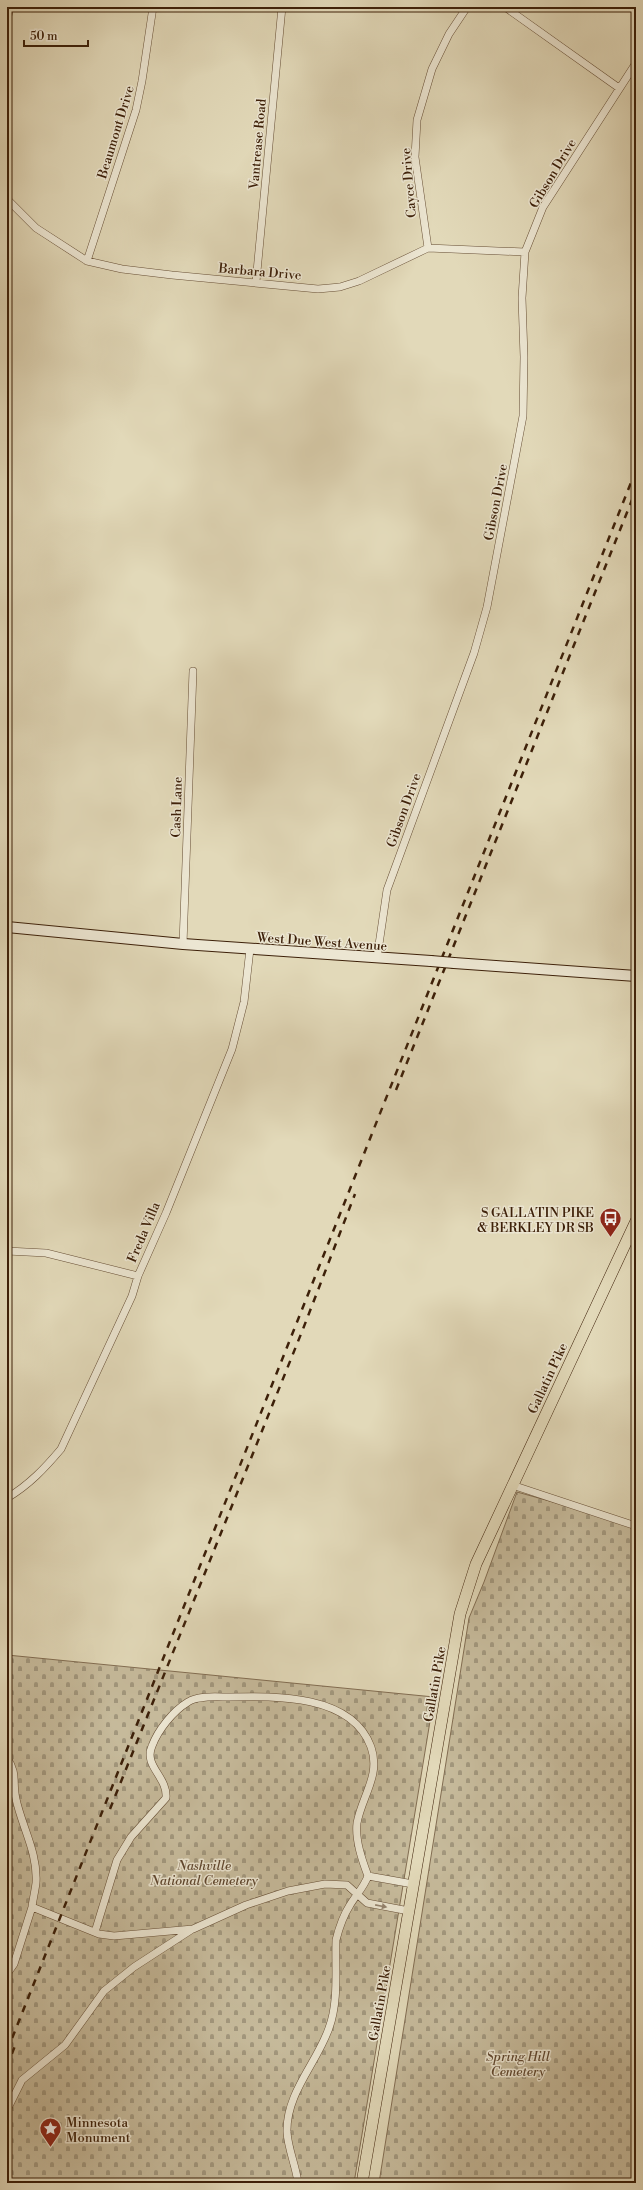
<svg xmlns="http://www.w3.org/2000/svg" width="643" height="2190" font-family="'Libre Bodoni',serif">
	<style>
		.cemetery { fill: url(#cemetery-stones); stroke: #826d52 }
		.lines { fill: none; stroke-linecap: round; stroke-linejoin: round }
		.street-casing { stroke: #664e35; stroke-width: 8 }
		.secondary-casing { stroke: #3d2009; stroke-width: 12 }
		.primary-casing { stroke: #3d2009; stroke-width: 12 }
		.street { stroke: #ece6d2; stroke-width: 7 }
		.secondary { stroke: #ece6d2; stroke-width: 10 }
		.primary { stroke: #e2d9b9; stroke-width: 11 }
		.rail { stroke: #3d2009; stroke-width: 2.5; stroke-dasharray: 7 7; stroke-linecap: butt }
		.secondary-bridge-casing { stroke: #3d2009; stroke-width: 12; stroke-linecap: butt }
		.secondary-bridge { stroke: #ece6d2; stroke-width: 10 }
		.oneway { fill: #94836e }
		.labels { text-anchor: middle; stroke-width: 3; stroke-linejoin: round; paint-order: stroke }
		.street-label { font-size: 13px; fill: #3d2009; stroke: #ece6d2 }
		.poi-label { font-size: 13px; fill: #3d2009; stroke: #ece6d2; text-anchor: end }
		.park-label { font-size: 13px; font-style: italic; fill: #5f462e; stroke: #ece6d2 }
	</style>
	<defs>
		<pattern id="cemetery-stones" width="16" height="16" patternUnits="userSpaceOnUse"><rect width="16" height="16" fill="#c6ba9b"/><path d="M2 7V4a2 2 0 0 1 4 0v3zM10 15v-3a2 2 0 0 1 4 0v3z" fill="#a2977d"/></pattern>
	</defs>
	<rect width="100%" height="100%" fill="#e2d9b9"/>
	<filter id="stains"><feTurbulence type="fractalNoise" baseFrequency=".005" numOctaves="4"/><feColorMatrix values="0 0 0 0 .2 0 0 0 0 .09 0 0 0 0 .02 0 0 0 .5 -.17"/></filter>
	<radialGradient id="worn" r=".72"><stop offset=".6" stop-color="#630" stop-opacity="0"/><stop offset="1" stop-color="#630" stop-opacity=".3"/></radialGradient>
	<path class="cemetery" d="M517,1492L636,1525V2183H379L469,1618L484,1582Z
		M7,1655L434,1697L354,2183H7Z"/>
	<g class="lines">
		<defs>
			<path id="street" d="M505,7L619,88
				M7,20L10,7
				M7,199L36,228L87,261L122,269L172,275L318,289L340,287L359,281L428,248L525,252
				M428,248L415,157L417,120L432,69L449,34L467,7
				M87,261L136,110L142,81L153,7
				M256,282L282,7
				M183,944L193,671
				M377,958L387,890L474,653L487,607L523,416L524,357L522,298L525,252L543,207L636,63
				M7,1251L46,1253L138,1276
				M512,1485L636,1526
				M7,1498C29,1485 45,1468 61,1449L132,1296L138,1276L166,1213L232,1049L244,1002L250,949
				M7,1758C18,1774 12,1782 16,1799C22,1827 38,1853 36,1883C35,1891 33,1899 32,1907L99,1934L114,1936L193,1929L246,1905L288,1891L325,1884L347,1885L367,1903L409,1911
				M368,1876L413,1884
				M95,1932L117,1860L131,1837L166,1798C168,1777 143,1766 152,1746C158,1730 173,1711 188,1702C198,1695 218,1697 229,1697C275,1696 352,1694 371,1747C381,1775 362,1796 357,1823C355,1840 362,1860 368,1876C364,1887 356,1895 350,1905C343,1916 339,1928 336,1940C335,1968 339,2001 329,2028C317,2063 286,2093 287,2132C288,2149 296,2166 298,2183
				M7,1974L14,1964L32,1907
				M7,2110L22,2080L65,2045L104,1991L134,1967L191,1930"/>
			<path id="secondary" d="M7,927L183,944L431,961
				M454,963L636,976"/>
			<path id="primary" d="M362,2183L460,1614L476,1564L636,1221"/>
		</defs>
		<use href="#street" class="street-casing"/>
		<use href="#secondary" class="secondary-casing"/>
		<use href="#primary" class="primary-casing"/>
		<use href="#street" class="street"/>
		<use href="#secondary" class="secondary"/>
		<use href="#primary" class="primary"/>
		<path class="rail" d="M396,1090L636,490
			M110,1809L303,1329L355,1194
			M7,2051L636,470
			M7,2067L16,2043"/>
		<defs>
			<path id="secondary-bridge" d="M431,961L454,963"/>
		</defs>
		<use href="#secondary-bridge" class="secondary-bridge-casing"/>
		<use href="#secondary-bridge" class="secondary-bridge"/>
	</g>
	<defs><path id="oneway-solid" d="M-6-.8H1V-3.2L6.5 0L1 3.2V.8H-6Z"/></defs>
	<use class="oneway" href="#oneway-solid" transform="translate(381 1906) rotate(11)"/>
	<defs>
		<symbol id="bus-pin" viewBox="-11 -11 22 30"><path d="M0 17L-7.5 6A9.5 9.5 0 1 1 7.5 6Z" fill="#8f2418" stroke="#ece6d2"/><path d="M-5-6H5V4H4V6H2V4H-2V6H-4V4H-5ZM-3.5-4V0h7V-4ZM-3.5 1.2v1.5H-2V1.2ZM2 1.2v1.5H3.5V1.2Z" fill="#fff"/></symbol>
		<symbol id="sight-pin" viewBox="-11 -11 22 30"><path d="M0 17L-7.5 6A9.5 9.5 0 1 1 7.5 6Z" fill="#8f2418" stroke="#ece6d2"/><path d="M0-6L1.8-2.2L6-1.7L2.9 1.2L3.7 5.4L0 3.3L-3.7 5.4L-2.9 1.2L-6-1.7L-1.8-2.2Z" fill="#fff"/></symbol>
	</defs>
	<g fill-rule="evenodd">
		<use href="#bus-pin" x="598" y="1206" width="25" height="34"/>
		<use href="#sight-pin" x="38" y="2116" width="25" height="34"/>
	</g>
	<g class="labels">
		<g class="street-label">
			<text transform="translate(115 132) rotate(-73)" y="5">Beaumont Drive</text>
			<text transform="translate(257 144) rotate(-85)" y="5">Vantrease Road</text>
			<text transform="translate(552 173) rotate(-59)" y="5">Gibson Drive</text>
			<text transform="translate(408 183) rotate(-95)" y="5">Cayce Drive</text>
			<text transform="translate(260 271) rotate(5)" y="5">Barbara Drive</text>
			<text transform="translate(495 502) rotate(-79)" y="5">Gibson Drive</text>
			<text transform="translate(176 807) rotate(-88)" y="5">Cash Lane</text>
			<text transform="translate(403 810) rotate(-70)" y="5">Gibson Drive</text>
			<text transform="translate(322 941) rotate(4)" y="5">West Due West Avenue</text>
			<text transform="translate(143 1232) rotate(-67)" y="5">Freda Villa</text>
			<text transform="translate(547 1378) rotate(-65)" y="5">Gallatin Pike</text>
			<text transform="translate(434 1684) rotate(-80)" y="5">Gallatin Pike</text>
			<text transform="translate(379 2003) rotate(-80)" y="5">Gallatin Pike</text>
		</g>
		<g class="poi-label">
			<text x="594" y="1217">S GALLATIN PIKE<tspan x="594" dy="15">&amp; BERKLEY DR SB</tspan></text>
			<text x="66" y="2127" text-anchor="start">Minnesota<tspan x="66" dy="15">Monument</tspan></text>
		</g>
		<g class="park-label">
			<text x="204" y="1870">Nashville<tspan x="204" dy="15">National Cemetery</tspan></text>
			<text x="518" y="2061">Spring Hill<tspan x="518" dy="15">Cemetery</tspan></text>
		</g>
	</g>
	<rect width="643" height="2190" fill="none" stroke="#e2d9b9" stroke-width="24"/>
	<rect x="8" y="8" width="627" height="2174" fill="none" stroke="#3d2009" stroke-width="2"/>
	<rect x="12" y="12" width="619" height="2166" fill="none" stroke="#3d2009"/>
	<path d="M24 40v6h64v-6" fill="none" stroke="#3d2009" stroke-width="2"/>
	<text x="30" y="40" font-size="12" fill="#3d2009" stroke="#ece6d2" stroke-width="3" paint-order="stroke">50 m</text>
	<rect width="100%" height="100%" filter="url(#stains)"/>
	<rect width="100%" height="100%" fill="url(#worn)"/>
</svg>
